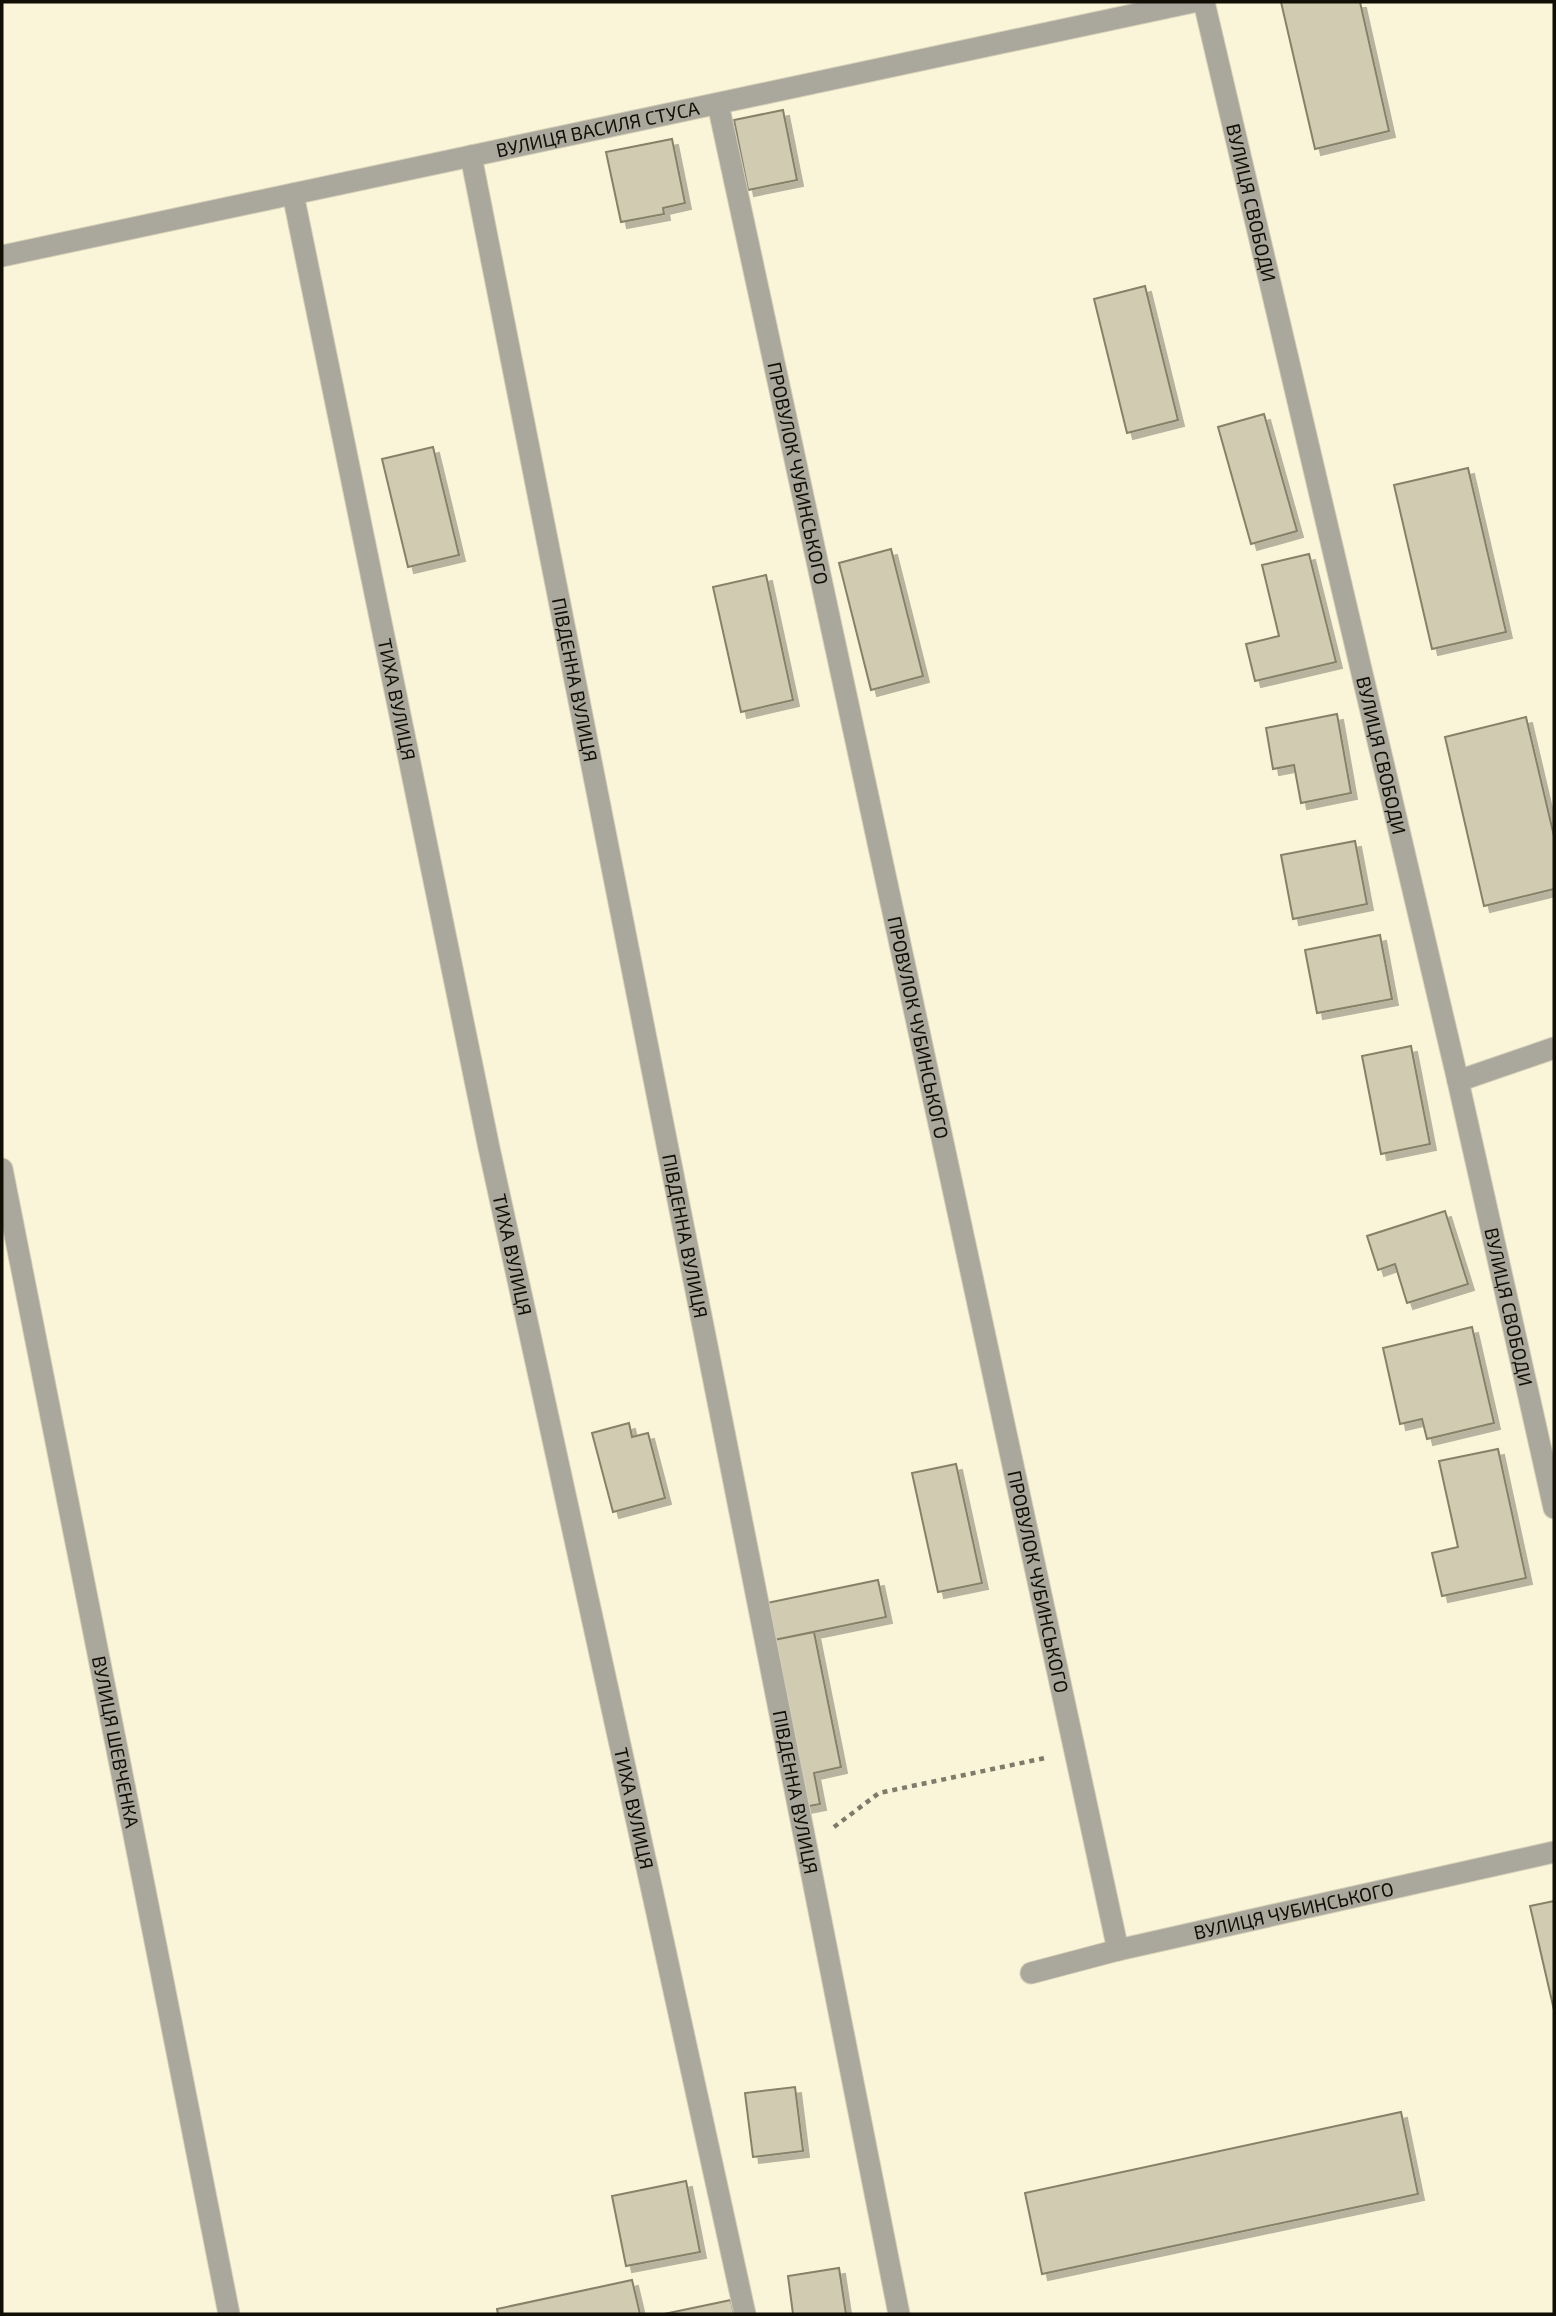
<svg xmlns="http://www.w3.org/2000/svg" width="1556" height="2316" font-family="'Exo 2',sans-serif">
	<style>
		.building { fill: #d1ccb1; stroke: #868168; stroke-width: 2; filter: url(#shadow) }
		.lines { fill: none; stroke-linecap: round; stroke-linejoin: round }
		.lane-casing { stroke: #d5cfb7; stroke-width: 23 }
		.street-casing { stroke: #d5cfb7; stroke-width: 23 }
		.path { stroke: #7f7b6a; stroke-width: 4.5; stroke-dasharray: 5 5; stroke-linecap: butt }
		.lane { stroke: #aaa89c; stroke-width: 21 }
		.street { stroke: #aaa89c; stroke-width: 21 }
		.labels { text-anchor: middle; stroke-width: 5; stroke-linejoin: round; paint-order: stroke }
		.street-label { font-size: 19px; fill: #110e06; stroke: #faf4d9 }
	</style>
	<defs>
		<filter id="shadow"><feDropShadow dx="6" dy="6" stdDeviation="0" flood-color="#0004"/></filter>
	</defs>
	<rect width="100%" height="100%" fill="#faf4d9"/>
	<path class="building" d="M1281,2H1360L1389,131L1315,149Z
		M783,110L797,180L748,190L734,120Z
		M672,139L685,203L663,208L664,214L621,222L606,152Z
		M1145,286L1178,420L1127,433L1094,299Z
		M1264,414L1297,531L1251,544L1218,427Z
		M433,447L459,555L408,567L382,459Z
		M1468,468L1506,632L1432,649L1394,485Z
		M891,549L923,676L871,690L839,563Z
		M1309,554L1336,662L1255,681L1246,644L1279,636L1262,565Z
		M766,575L793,700L741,712L713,587Z
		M1337,714L1351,793L1301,803L1294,765L1273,769L1266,728Z
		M1526,717L1554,836V889L1484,906L1445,737Z
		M1355,841L1367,904L1293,919L1281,855Z
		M1380,935L1392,999L1317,1013L1305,950Z
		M1411,1046L1430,1144L1381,1154L1362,1056Z
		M1445,1211L1468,1284L1407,1303L1395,1264L1378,1270L1367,1236Z
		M1472,1327L1494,1423L1427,1439L1422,1419L1400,1424L1383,1348Z
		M629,1423L632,1437L648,1433L665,1498L613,1512L592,1433Z
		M1498,1449L1526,1578L1442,1596L1432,1553L1458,1547L1439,1461Z
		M956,1464L982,1583L938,1592L912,1473Z
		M878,1580L886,1617L769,1641L762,1604Z
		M814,1632L841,1767L814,1773L820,1804L804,1807L769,1641Z
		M1554,1901V2010L1530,1906Z
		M795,2087L803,2151L753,2157L745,2093Z
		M1401,2112L1418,2194L1042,2274L1025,2193Z
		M686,2181L700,2252L626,2266L612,2196Z
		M839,2268L846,2314H793L788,2276Z
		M632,2280L640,2314H498L497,2309Z
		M731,2300L734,2314H664Z"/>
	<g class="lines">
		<defs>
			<path id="lane" d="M1458,1081L1554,1048"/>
			<g id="street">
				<path id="s1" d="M1204,2L1458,1081L1554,1508"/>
				<path id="s2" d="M718,104L1118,1950"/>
				<path id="s3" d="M471,156L899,2314"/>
				<path id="s4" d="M293,194L489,1148L745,2314"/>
				<path id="s5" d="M2,256L1193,2"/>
				<path id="s6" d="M2,1169L229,2314"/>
				<path id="s7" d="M1031,1973L1118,1950L1554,1852"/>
			</g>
		</defs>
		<use href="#lane" class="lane-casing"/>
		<use href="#street" class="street-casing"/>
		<path class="path" d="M834,1827L879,1793L1045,1758"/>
		<use href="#lane" class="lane"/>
		<use href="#street" class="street"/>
	</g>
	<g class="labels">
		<g class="street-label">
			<text dy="7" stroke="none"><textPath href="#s5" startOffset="609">ВУЛИЦЯ ВАСИЛЯ СТУСА</textPath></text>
			<text dy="7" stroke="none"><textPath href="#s1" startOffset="206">ВУЛИЦЯ СВОБОДИ</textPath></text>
			<text dy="7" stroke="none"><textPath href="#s2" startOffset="378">ПРОВУЛОК ЧУБИНСЬКОГО</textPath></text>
			<text dy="7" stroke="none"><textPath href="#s3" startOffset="534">ПІВДЕННА ВУЛИЦЯ</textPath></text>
			<text dy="7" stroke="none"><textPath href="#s4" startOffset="516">ТИХА ВУЛИЦЯ</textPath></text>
			<text dy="7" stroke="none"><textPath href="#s1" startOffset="774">ВУЛИЦЯ СВОБОДИ</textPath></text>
			<text dy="7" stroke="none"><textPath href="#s2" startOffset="945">ПРОВУЛОК ЧУБИНСЬКОГО</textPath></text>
			<text dy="7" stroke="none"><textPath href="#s3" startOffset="1101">ПІВДЕННА ВУЛИЦЯ</textPath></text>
			<text dy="7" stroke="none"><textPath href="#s4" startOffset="1083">ТИХА ВУЛИЦЯ</textPath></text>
			<text dy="7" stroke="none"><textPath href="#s1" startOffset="1340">ВУЛИЦЯ СВОБОДИ</textPath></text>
			<text dy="7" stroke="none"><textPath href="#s2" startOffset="1512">ПРОВУЛОК ЧУБИНСЬКОГО</textPath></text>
			<text dy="7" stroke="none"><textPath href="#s6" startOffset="584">ВУЛИЦЯ ШЕВЧЕНКА</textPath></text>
			<text dy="7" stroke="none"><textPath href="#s3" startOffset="1668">ПІВДЕННА ВУЛИЦЯ</textPath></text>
			<text dy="7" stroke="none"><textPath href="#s4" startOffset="1650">ТИХА ВУЛИЦЯ</textPath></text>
			<text dy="7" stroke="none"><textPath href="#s7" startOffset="270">ВУЛИЦЯ ЧУБИНСЬКОГО</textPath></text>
		</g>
	</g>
	<rect width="1556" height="2316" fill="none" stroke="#110e06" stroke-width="7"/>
</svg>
